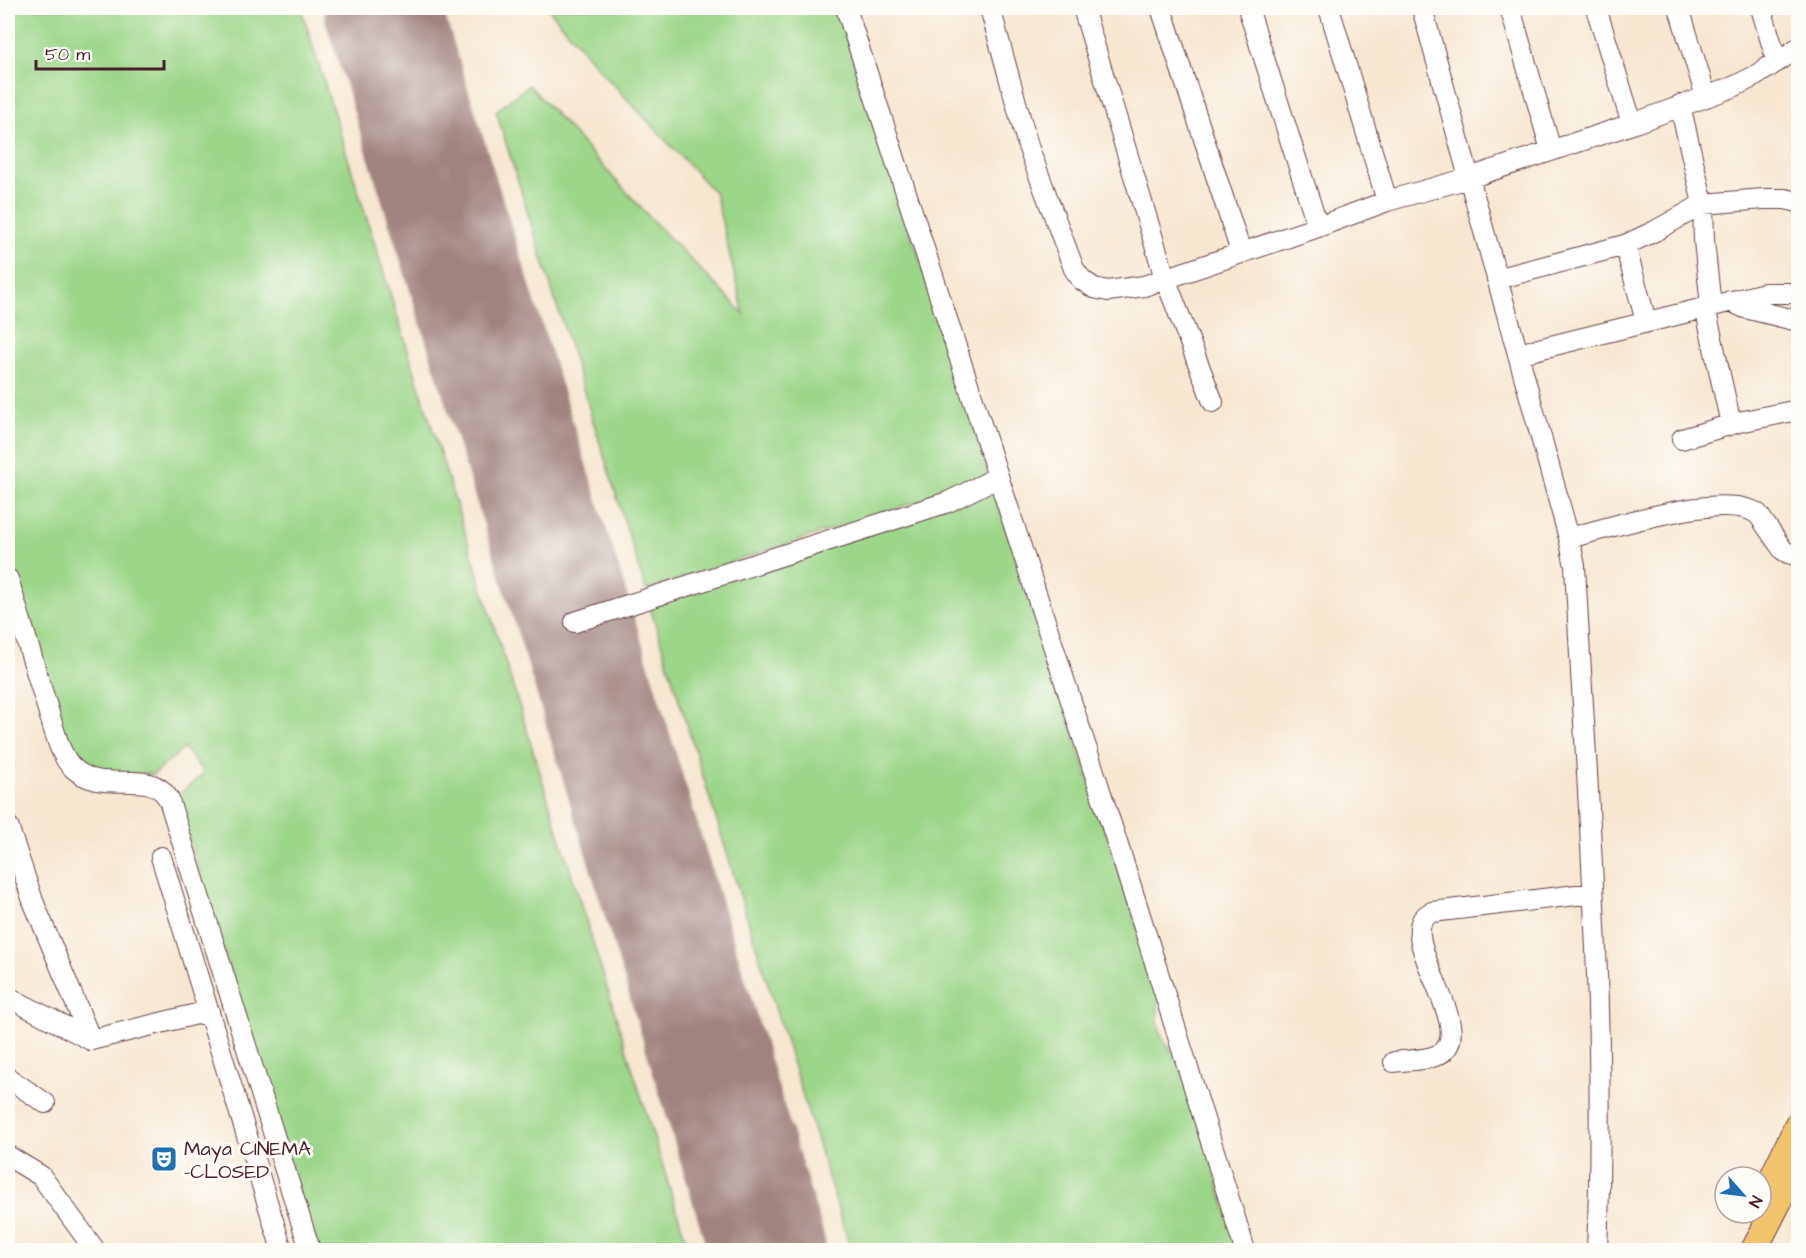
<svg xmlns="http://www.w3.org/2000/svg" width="1806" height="1258" font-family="'Architects Daughter',sans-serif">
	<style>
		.green { fill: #9cd689; stroke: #737a5a; stroke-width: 1.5 }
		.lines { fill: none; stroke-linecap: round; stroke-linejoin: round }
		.taxiway { stroke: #a0827e; stroke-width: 46 }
		.runway { stroke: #a0827e; stroke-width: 116 }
		.minor-casing { stroke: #643d44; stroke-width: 22 }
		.major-casing { stroke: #643d44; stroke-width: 28 }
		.minor { stroke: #fff; stroke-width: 20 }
		.major { stroke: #f1c36a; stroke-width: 26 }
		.labels { text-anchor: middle; stroke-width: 6; stroke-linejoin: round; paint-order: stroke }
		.poi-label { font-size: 20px; fill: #4a1f2b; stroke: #fdfcf7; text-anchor: start }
	</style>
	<rect width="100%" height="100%" fill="#fdfcf7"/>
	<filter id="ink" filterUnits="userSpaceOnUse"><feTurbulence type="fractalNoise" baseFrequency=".0167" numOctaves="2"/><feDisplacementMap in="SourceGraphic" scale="12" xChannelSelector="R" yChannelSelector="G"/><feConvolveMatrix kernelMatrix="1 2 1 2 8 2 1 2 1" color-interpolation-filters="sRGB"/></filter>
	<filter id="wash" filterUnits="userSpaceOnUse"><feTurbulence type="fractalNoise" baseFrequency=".008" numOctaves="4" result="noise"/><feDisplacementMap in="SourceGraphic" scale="24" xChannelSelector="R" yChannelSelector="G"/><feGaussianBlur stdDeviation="1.35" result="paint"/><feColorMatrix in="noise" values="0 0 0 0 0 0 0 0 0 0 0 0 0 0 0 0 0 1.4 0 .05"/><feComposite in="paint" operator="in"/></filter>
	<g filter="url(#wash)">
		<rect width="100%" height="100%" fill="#f7e6d0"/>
		<path class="green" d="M8,8H301L689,1250H316L176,797L204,773L184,748L153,775L146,773L118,776L82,766L67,745L8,554Z
			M548,8H838L986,464L987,474L971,484L646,590L496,111L529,85L654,222L744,314L715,193L599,69Z
			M993,488L1160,995C1155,1017 1157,1042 1178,1055L1239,1250H851L650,607Z"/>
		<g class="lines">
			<path class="taxiway" d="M767,1248L768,1250"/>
			<path class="runway" d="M382,8L575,622L768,1250"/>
		</g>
	</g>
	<g filter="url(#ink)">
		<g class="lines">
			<defs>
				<path id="minor" d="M846,8L1124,864L1245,1250
					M990,8L1028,146L1074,269L1082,280L1094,288L1108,291L1144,286L1318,227L1387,201L1469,178L1632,124L1733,87L1755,76L1798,48
					M1083,8L1165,278L1213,402
					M1161,8L1241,252
					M1248,8L1318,227
					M1329,8L1387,201
					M1422,8L1569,538L1575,566C1587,794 1607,1022 1597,1250
					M1510,8L1551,150
					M1596,8L1632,124
					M1679,8L1706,97
					M1761,8L1777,62
					M1680,105L1703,204L1704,241L1711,306
					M1625,245L1646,321
					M1497,279L1625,245L1655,231L1703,204L1764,199H1785L1798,202
					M1730,301L1745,308L1798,321
					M1705,307L1731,424
					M1518,354L1765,293H1798
					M1682,439L1739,422L1798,410
					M1569,538C1610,528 1724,490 1758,514L1783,550L1788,553L1798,556
					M8,579L55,733C59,745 63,758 72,767C103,798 150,764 169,800L310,1250
					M575,622L948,502L998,477
					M8,826L33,901L91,1040
					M161,857L282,1250
					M8,997L91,1040L209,1011
					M1394,1062C1406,1060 1423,1061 1435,1056C1488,1036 1386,932 1432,912L1593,893
					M8,1078L45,1103
					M8,1156L41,1176L95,1250"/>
				<path id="major" d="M1771,1181L1798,1125
					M1754,1250L1798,1163"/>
			</defs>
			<use href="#minor" class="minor-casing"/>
			<use href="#major" class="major-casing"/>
			<use href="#minor" class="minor"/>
			<use href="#major" class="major"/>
		</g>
	</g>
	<defs>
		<symbol id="theatre-square" viewBox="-11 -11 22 22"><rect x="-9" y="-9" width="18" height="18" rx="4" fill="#1f6fb2" stroke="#fdfcf7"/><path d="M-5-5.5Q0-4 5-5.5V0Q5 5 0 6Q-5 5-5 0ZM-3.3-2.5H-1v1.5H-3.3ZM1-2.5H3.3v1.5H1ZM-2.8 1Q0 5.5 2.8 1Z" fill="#fff"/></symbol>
	</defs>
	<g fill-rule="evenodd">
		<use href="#theatre-square" x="149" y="1144" width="30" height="30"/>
	</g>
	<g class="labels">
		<g class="poi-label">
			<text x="184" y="1155">Maya CINEMA<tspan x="184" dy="23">-CLOSED</tspan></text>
		</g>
	</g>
	<rect width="1806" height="1258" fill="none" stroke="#fdfcf7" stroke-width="30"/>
	<g transform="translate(1743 1195) rotate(118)"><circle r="28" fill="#fdfcf7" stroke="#b5a4a5" stroke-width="1.5"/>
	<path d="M0-4.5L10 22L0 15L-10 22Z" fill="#1f6fb2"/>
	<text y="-9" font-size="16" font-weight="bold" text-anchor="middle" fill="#4a1f2b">N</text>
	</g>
	<path d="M36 60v9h128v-9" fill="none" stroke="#4a1f2b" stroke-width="3"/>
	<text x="45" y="60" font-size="18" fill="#4a1f2b" stroke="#fdfcf7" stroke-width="4.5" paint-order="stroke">50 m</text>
</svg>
